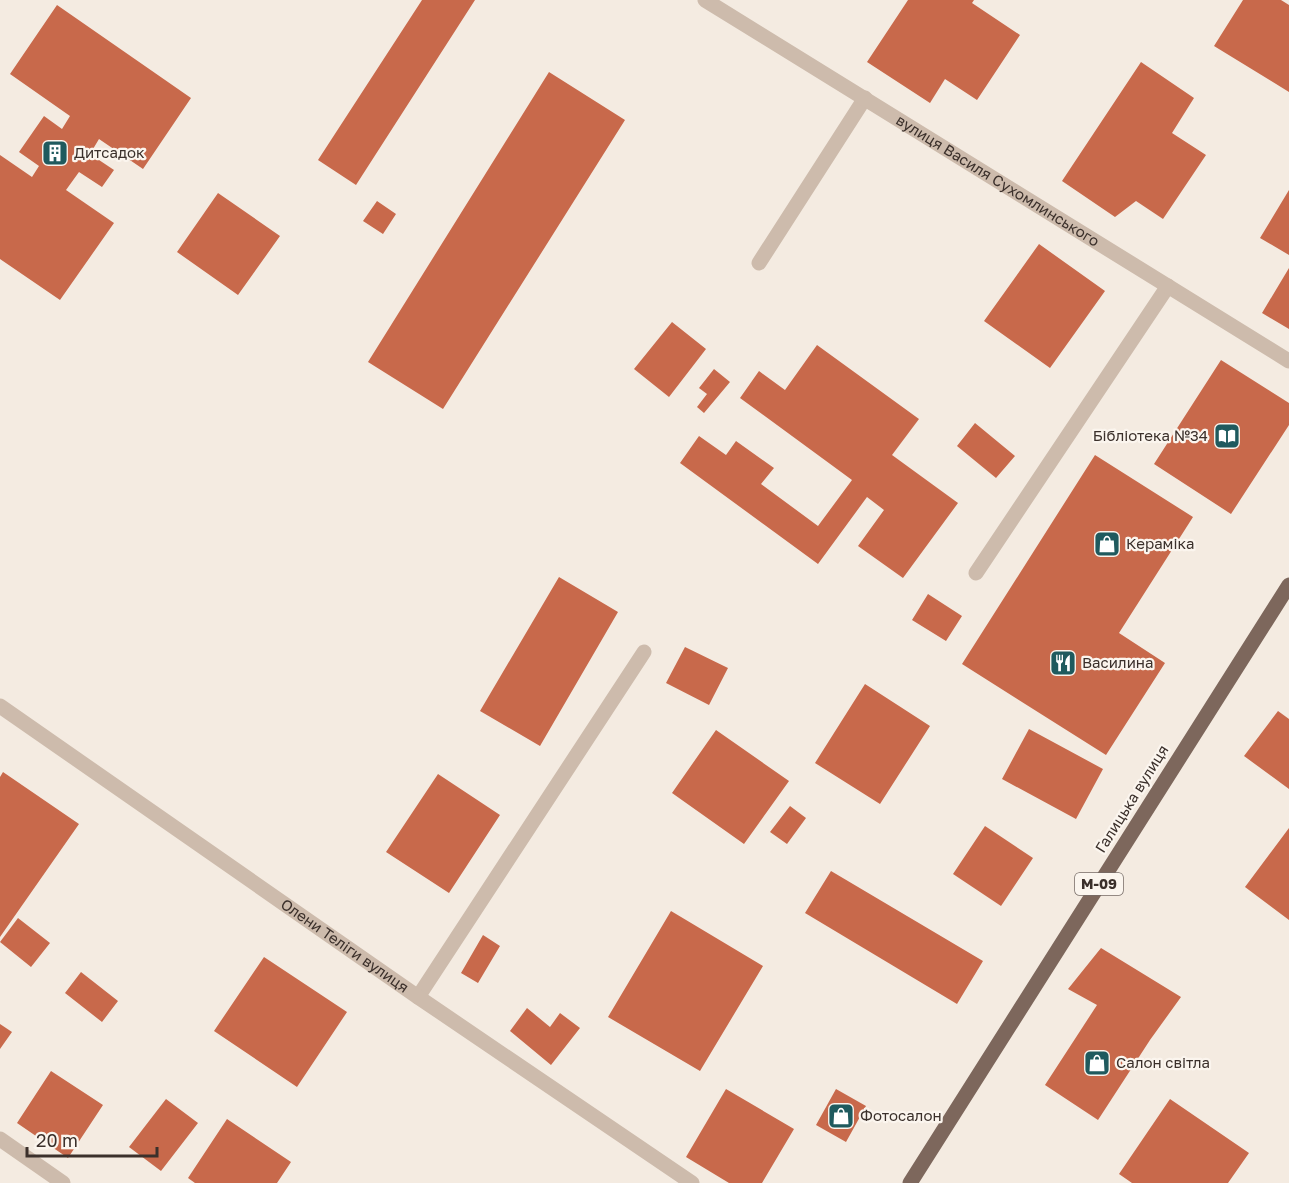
<svg xmlns="http://www.w3.org/2000/svg" width="1289" height="1183" font-family="'Golos Text',sans-serif">
	<style>
		.building { fill: #c8694b }
		.lines { fill: none; stroke-linecap: round; stroke-linejoin: round }
		.service { stroke: #cdbbac; stroke-width: 15 }
		.minor { stroke: #cdbbac; stroke-width: 15 }
		.primary { stroke: #7d675c; stroke-width: 15 }
		.labels { text-anchor: middle; stroke-width: 4.5; stroke-linejoin: round; paint-order: stroke }
		.shield { fill: #fbf5ee; stroke: #756b66; stroke-width: 1.5 }
		.shield-label { font-size: 14px; font-weight: bold; fill: #3b302b }
		.poi-label { font-size: 15px; fill: #3b302b; stroke: #fbf5ee; text-anchor: start }
		.street-label { font-size: 15px; fill: #3b302b; stroke: #fbf5ee }
	</style>
	<rect width="100%" height="100%" fill="#f4ebe1"/>
	<path class="building" d="M422,0H475L356,185L318,160Z
		M908,0H974L972,3L1020,35L977,100L945,79L930,103L867,62Z
		M1243,0H1281L1289,5V92L1214,46Z
		M57,5L191,98L143,169L99,139L90,154L114,170L102,187L79,172L66,190L114,223L60,300L0,259V155L32,177L39,166L19,152L44,116L62,129L70,116L10,74Z
		M1141,62L1194,98L1172,133L1206,155L1163,219L1136,201L1115,217L1062,181Z
		M549,72L625,120L443,409L368,362Z
		M1289,190V255L1260,238Z
		M218,193L280,236L238,295L177,252Z
		M377,201L396,214L383,234L363,221Z
		M1039,244L1105,291L1050,368L984,321Z
		M1289,268V329L1262,313Z
		M672,322L706,349L669,397L634,369Z
		M817,345L919,419L892,455L958,503L903,578L858,546L884,510L867,497L818,564L680,463L699,436L726,455L736,441L774,468L761,484L818,526L852,480L740,398L759,371L785,390Z
		M1221,360L1289,403V425L1231,514L1154,464Z
		M714,369L730,382L704,413L697,407L707,394L699,388Z
		M975,423L1015,456L996,478L957,446Z
		M1095,455L1193,517L1119,633L1165,663L1106,755L962,664Z
		M559,577L618,612L540,746L480,711Z
		M928,594L962,616L946,641L912,620Z
		M685,647L728,668L709,705L666,683Z
		M865,684L930,726L880,804L815,763Z
		M1278,711L1289,719V789L1244,756Z
		M1029,729L1103,769L1076,819L1002,779Z
		M716,730L789,781L744,844L672,793Z
		M3,772L79,824L0,937V777Z
		M438,774L500,815L449,893L386,852Z
		M790,806L806,818L787,844L770,832Z
		M985,826L1033,858L1001,906L953,874Z
		M1289,828V920L1245,887Z
		M831,871L983,961L957,1004L805,913Z
		M671,911L763,966L700,1071L608,1017Z
		M18,918L50,943L31,967L0,942Z
		M483,935L500,946L478,983L461,973Z
		M1101,948L1181,997L1150,1040L1098,1120L1045,1085L1097,1005L1068,989Z
		M264,957L347,1012L297,1087L214,1031Z
		M81,972L118,1001L102,1022L65,993Z
		M527,1008L550,1027L560,1013L580,1028L551,1065L510,1031Z
		M0,1024L12,1032L0,1049Z
		M51,1071L103,1105L68,1158L17,1123Z
		M726,1089L794,1129L762,1183H729L686,1157Z
		M836,1089L866,1106L846,1142L816,1125Z
		M166,1099L198,1123L161,1171L129,1147Z
		M1170,1099L1249,1153L1228,1183H1132L1119,1174Z
		M227,1119L291,1162L277,1183H195L188,1178Z"/>
	<g class="lines">
		<path class="service" d="M759,263L865,98
			M976,573L1168,286
			M418,997L644,652"/>
		<g class="minor">
			<path id="s1" d="M705,0L1289,361"/>
			<path id="s2" d="M0,706L418,997L692,1183"/>
			<path d="M0,1139L63,1183"/>
		</g>
		<path class="primary" d="M910,1183L1289,585"/>
	</g>
	<defs>
		<symbol id="building-square" viewBox="-11 -11 22 22"><rect x="-9" y="-9" width="18" height="18" rx="4" fill="#1f5a5e" stroke="#fbf5ee"/><path d="M-4-6H4V6H1V3H-1V6H-4ZM-2.5-4.3h1.7v1.8h-1.7ZM.8-4.3h1.7v1.8H.8ZM-2.5-1h1.7V.8h-1.7ZM.8-1h1.7V.8H.8Z" fill="#fff"/></symbol>
		<symbol id="library-square" viewBox="-11 -11 22 22"><rect x="-9" y="-9" width="18" height="18" rx="4" fill="#1f5a5e" stroke="#fbf5ee"/><path d="M-6-4Q-3-5.5-.7-3.5V5Q-3 3-6 4ZM6-4Q3-5.5 .7-3.5V5Q3 3 6 4Z" fill="#fff"/></symbol>
		<symbol id="shop-square" viewBox="-11 -11 22 22"><rect x="-9" y="-9" width="18" height="18" rx="4" fill="#1f5a5e" stroke="#fbf5ee"/><path d="M-5-2.5h2.3a2.7 3.5 0 0 1 5.4 0H5L5.5 6h-11ZM-1.5-2.5h3a1.5 2.3 0 0 0-3 0Z" fill="#fff"/></symbol>
		<symbol id="restaurant-square" viewBox="-11 -11 22 22"><rect x="-9" y="-9" width="18" height="18" rx="4" fill="#1f5a5e" stroke="#fbf5ee"/><path d="M-5-6h1v4h1v-4h1v4h1v-4h1v5L-1.5 .5V6h-2V.5L-5-1ZM5-6V6H3V1.5H1.5Q1.5-4 5-6Z" fill="#fff"/></symbol>
	</defs>
	<g fill-rule="evenodd">
		<use href="#building-square" x="40" y="138" width="30" height="30"/>
		<use href="#library-square" x="1212" y="421" width="30" height="30"/>
		<use href="#shop-square" x="1092" y="529" width="30" height="30"/>
		<use href="#restaurant-square" x="1048" y="648" width="30" height="30"/>
		<use href="#shop-square" x="1082" y="1048" width="30" height="30"/>
		<use href="#shop-square" x="826" y="1101" width="30" height="30"/>
	</g>
	<g class="labels">
		<rect class="shield" x="1075" y="873" width="48" height="22" rx="4.5"/>
		<g class="shield-label">
			<text x="1099" y="889">М-09</text>
		</g>
		<g class="poi-label">
			<text x="74" y="158">Дитсадок</text>
			<text x="1208" y="441" text-anchor="end">Бібліотека №34</text>
			<text x="1126" y="549">Кераміка</text>
			<text x="1082" y="668">Василина</text>
			<text x="1116" y="1068">Салон світла</text>
			<text x="860" y="1121">Фотосалон</text>
		</g>
		<g class="street-label">
			<text dy="5" stroke="none"><textPath href="#s1" startOffset="344">вулиця Василя Сухомлинського</textPath></text>
			<text transform="translate(1132 799) rotate(-58)" y="5">Галицька вулиця</text>
			<text dy="5" stroke="none"><textPath href="#s2" startOffset="420">Олени Теліги вулиця</textPath></text>
		</g>
	</g>
	<path d="M27 1147v9h130v-9" fill="none" stroke="#3b302b" stroke-width="3"/>
	<text x="36" y="1147" font-size="18" fill="#3b302b" stroke="#fbf5ee" stroke-width="4.5" paint-order="stroke">20 m</text>
</svg>
